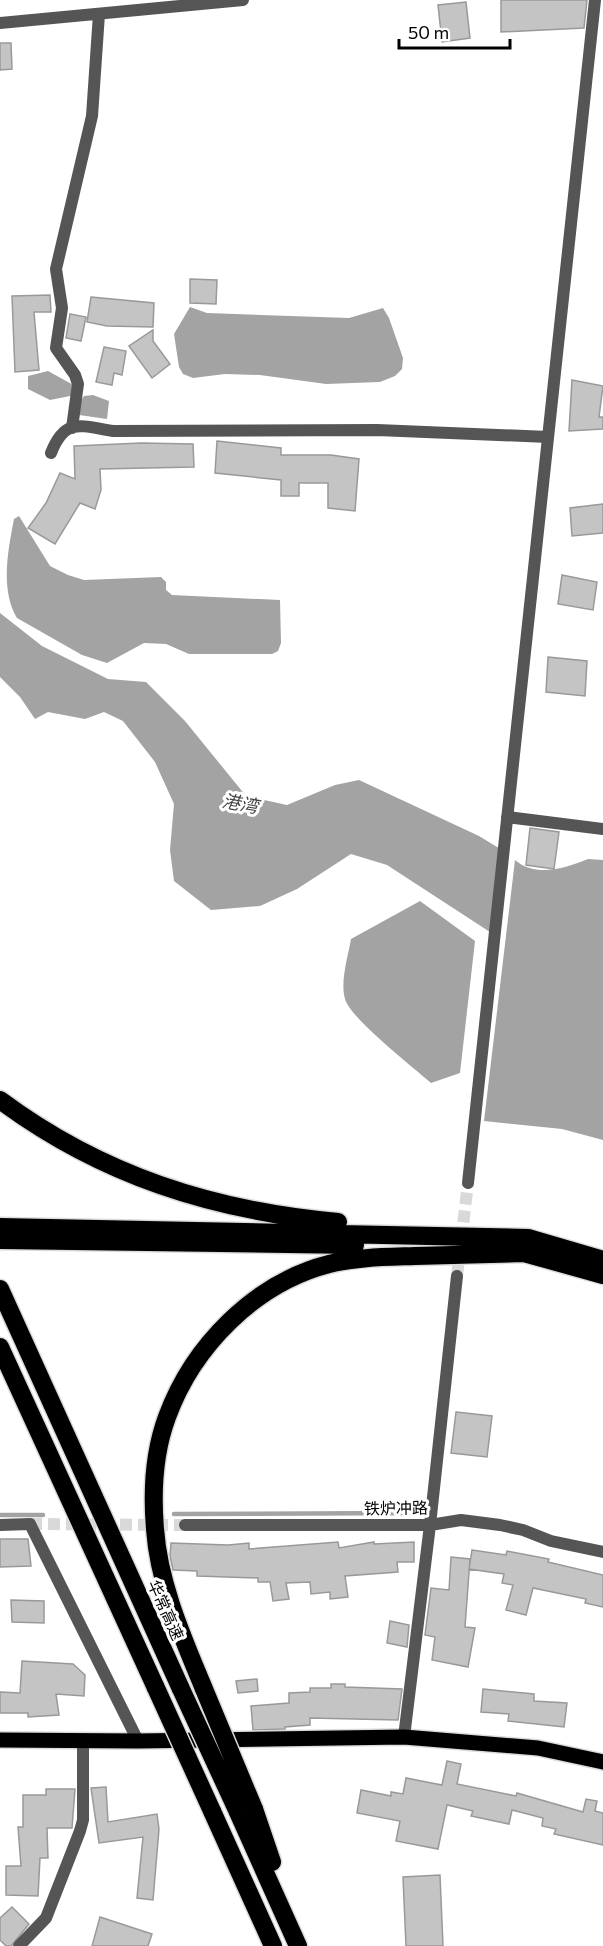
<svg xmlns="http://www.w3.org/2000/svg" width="603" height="1946" font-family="Commissioner,'Noto Sans SC',sans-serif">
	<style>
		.water { fill: #a3a3a3 }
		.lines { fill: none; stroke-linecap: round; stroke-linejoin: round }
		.stream { stroke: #a3a3a3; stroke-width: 4.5 }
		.building { fill: #c4c4c4; stroke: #999; stroke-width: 1.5 }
		.street-tunnel { stroke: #d9d9d9; stroke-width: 12; stroke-dasharray: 12 6; stroke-linecap: butt }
		.primary-casing { stroke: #dbdbdb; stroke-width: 18 }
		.highway-casing { stroke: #dbdbdb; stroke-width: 21 }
		.street { stroke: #555; stroke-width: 12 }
		.primary { stroke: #000; stroke-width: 15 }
		.highway { stroke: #000; stroke-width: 18 }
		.highway-bridge-casing { stroke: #dbdbdb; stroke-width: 21; stroke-linecap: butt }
		.highway-bridge { stroke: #000; stroke-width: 18 }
		.labels { text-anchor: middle; stroke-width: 6; stroke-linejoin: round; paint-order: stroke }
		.street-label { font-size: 16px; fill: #000; stroke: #fff }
		.water-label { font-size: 18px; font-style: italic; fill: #444; stroke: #fff }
	</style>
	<rect width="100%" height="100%" fill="#fff"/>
	<path class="water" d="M190,307L207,313L349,318L383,308L389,318L403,358L402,369L395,376L380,382L326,384L260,375L225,374L193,378L183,374L179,367L174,334Z
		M48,371L77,387L75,395L50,400L28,389V376Z
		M93,395L109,401L107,419L79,415L76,408L84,396Z
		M19,516L50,566L68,575L84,580L161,577L166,582V590L172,595L280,600L281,643L278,651L272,654H189L166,644L144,643L107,663L82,655L17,618C0,590 8,550 14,519Z
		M0,613L42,646L108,679L146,682L185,721L246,796L287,805L335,785L359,780L479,836L502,850L493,934L387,865L351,854L297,889L260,906L211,910L174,881L170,850L174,804L155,762L123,721L104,712L85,719L48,712L35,719L20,697L0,677Z
		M588,859L603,860V1140L562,1129L484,1121L515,860C536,878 566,868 588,859Z
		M420,901L475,941L460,1073L431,1083C414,1068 350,1018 345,999C340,981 348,957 351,939Z"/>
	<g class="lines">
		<path class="stream" d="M174,1514L418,1513
			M0,1515H43"/>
	</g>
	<path class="building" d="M501,0H587L584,28L501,32Z
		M466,2L470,38L442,42L438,5Z
		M0,43H11L12,69L0,70Z
		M190,279L217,280L216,304L190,303Z
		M50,295L51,312H34L39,370L15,372L12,296Z
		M91,297L154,303L153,327L107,326L87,322Z
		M70,314L86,317L81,341L66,338Z
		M153,330V341L170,364L152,378L129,346Z
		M104,347L126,351L122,375L114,373L112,385L96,382Z
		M572,380L603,386L599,417H603V429L569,431Z
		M217,441L281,448V455H331L359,459L355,511L328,508V483H299V496H281V480L215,473Z
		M141,443L193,444L194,467L100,469L101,490L95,509L80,503L55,544L28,528L46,503L60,473L75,479L74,446Z
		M603,504V533L572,536L570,508Z
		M562,575L597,582L593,610L558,604Z
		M548,657L587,661L585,696L546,692Z
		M530,828L559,832L554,869L526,865Z
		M456,1412L492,1416L487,1457L451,1453Z
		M0,1539H28L31,1566L0,1567Z
		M338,1542L339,1548L374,1542V1544L414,1542V1562H397L398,1572L345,1576L348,1597L330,1599V1592L311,1594L310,1582L286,1583L289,1599L273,1601L270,1582H258V1578L197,1576V1571L173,1570L170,1556L171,1543L228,1545L249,1543V1549Z
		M472,1550L506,1555L507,1551L549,1559L548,1562L603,1575V1607L585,1603L586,1599L533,1588L526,1615L506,1610L513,1585L502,1583L504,1574L469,1569Z
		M451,1557L470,1559L465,1627L475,1628L468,1667L432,1660L435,1637L425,1635L431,1588L449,1590Z
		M11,1600L44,1601V1623L12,1622Z
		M390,1621L409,1625L407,1647L387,1643Z
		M22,1661L73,1664L85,1675L84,1696L56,1694L59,1715L28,1717V1713H0V1692L20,1693Z
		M257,1679L258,1691L238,1693L236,1681Z
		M331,1684H345V1687L402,1689L398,1720L310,1718V1725L285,1727V1729L253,1730L251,1706L289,1703V1693L310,1692V1688H331Z
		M483,1689L534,1694V1701L567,1703L564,1727L508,1721L509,1714L481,1712Z
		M447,1761L461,1764L457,1784L516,1796L517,1793L583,1812L586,1799L597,1801L595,1811L603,1813V1845L554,1834L556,1829L542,1826L543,1818L512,1810L509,1824L471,1816L473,1811L447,1805L438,1849L396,1841L400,1821L357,1813L361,1790L391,1796V1792L403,1794L406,1778L442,1785Z
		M106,1787L108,1822L157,1814L159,1829L153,1900L137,1898L143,1837L99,1843L91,1788Z
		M46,1789H75L72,1828H47L48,1858H40L38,1896L6,1895V1866H21L18,1827H23V1795H46Z
		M440,1875L443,1946H406L403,1877Z
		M12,1907L29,1924L11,1946H6L0,1940V1918Z
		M100,1917L152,1934L148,1946H92Z"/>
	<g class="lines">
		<path class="street-tunnel" d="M457,1276L468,1183
			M30,1524L185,1525"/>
		<defs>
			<path id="primary" d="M0,1740L138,1741L404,1737L538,1748L603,1762"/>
			<path id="highway" d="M0,1100C101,1175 213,1211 338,1222
				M0,1227L528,1238L603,1260
				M0,1240L355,1245
				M512,1252L524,1253L603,1275
				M0,1289L181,1689
				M0,1347L156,1688
				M204,1689C183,1638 159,1585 155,1529C152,1493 154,1452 167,1417C193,1346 255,1283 329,1264C357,1257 386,1257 415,1256C451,1255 487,1254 524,1253
				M254,1809L272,1862
				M237,1810L298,1946
				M212,1811L273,1946"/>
		</defs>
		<use href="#primary" class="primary-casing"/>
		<use href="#highway" class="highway-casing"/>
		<path class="street" d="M0,23L243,0
			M72,428L78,384L75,375L56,348L62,308L56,269L92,116L99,14
			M51,453C65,417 81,426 113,431L377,430L548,437
			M507,817L603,829
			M468,1183L595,0
			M0,1525L30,1524L138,1741
			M185,1525H430L461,1520L500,1525L523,1530L551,1541L603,1552
			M404,1737L430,1525L457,1276
			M19,1946L46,1918L80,1831L83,1820V1741"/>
		<use href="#primary" class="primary"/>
		<use href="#highway" class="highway"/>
		<defs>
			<path id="highway-bridge" d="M156,1688L212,1811
				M181,1689L237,1810
				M204,1689L254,1809"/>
		</defs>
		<use href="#highway-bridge" class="highway-bridge-casing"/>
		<use href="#highway-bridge" class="highway-bridge"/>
	</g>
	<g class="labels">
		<g class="street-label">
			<text transform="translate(396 1508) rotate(-1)" y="6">铁炉冲路</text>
			<text transform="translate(166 1610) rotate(66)" y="6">华常高速</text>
		</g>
		<g class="water-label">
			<text transform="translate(240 804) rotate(10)" y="6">港湾</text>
		</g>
	</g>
	<path d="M399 39v9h111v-9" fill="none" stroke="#000000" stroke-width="3"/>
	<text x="408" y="39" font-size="18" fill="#000000" stroke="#ffffff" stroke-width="4.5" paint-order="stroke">50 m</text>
</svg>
